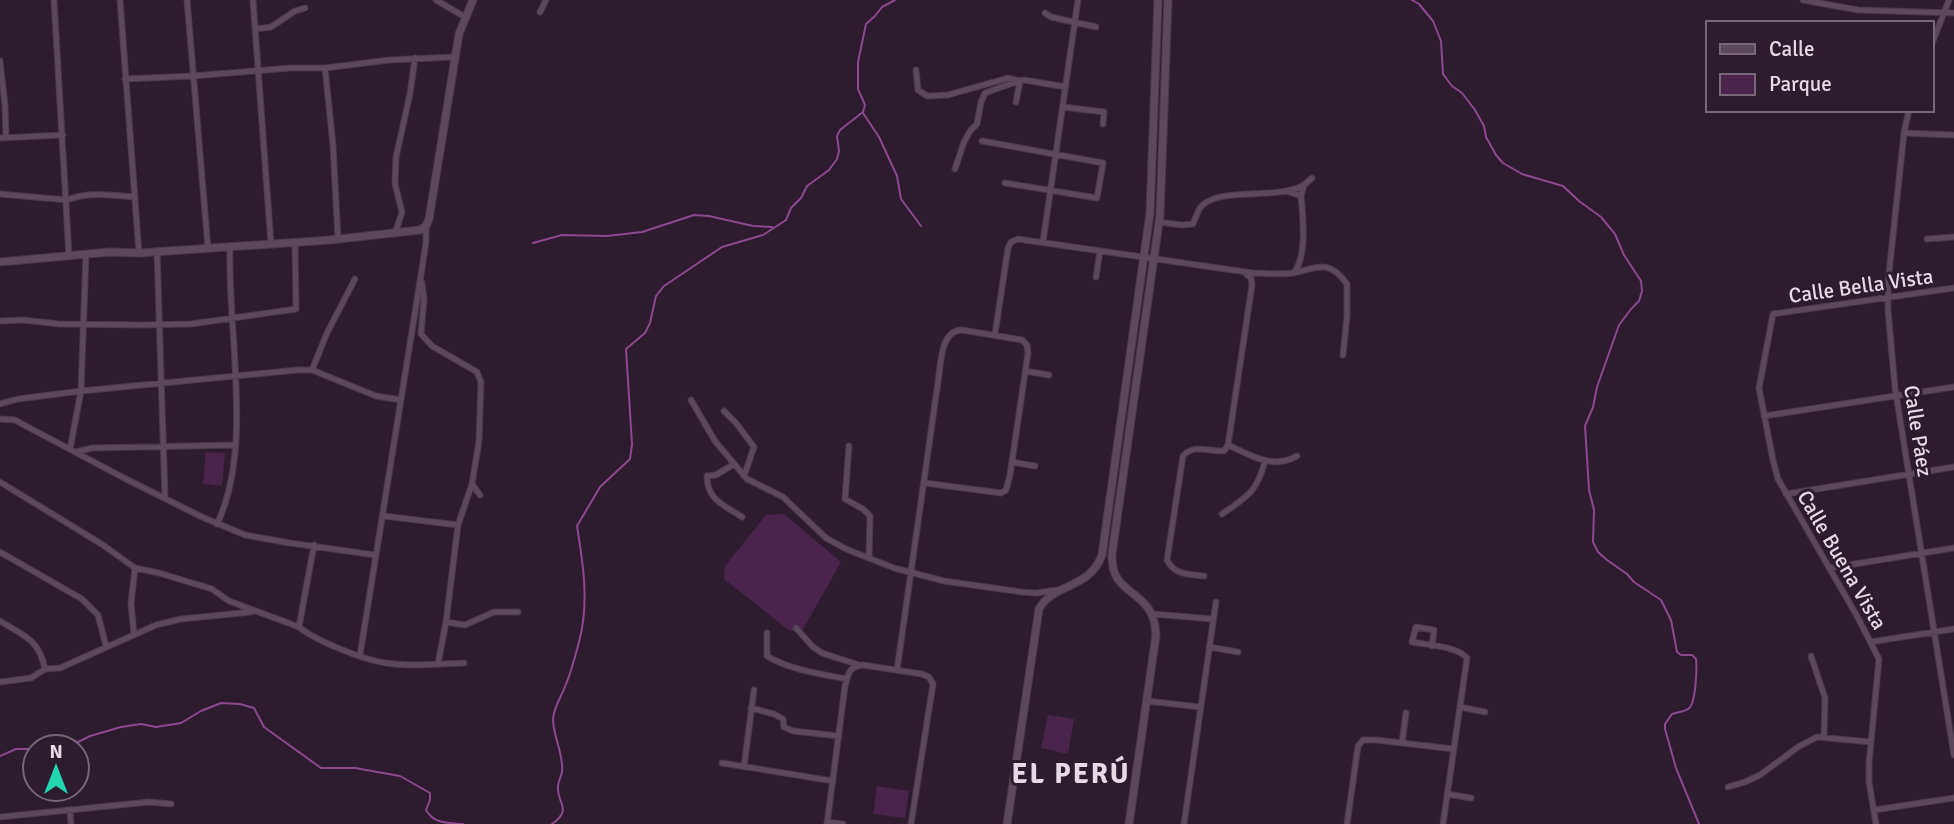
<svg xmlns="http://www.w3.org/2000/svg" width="1954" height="824" font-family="Signika,sans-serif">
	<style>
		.green { fill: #49244b }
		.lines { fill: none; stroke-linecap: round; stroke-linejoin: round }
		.stream { stroke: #8b498e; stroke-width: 2 }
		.street-casing { stroke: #473948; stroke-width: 7 }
		.secondary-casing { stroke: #473948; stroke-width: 9 }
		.street { stroke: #5c485d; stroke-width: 5 }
		.secondary { stroke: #5c485d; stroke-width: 7 }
		.labels { text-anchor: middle; stroke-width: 6; stroke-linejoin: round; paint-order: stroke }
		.street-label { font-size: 21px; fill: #e6dae6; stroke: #2d1c2e }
		.district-label { font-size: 28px; font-weight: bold; letter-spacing: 2px; fill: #e6dae6; stroke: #2d1c2e }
	</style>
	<rect width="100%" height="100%" fill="#2d1c2e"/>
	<path class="green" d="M206,452L225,453L222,486L203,484Z
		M784,514L841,562L802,631H790L724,579L725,566L766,515Z
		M1048,715L1074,719L1068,754L1041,748Z
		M877,786L909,791L905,818L873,814Z"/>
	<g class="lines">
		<path class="stream" d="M1412,0L1419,4L1433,21L1441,41L1443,74L1452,86L1462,93L1475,110L1484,126L1486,137L1496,155L1503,163L1522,174L1563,186L1579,201L1601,217L1615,234L1624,255L1641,281L1642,291L1639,301L1631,309L1619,325L1597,387L1593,407L1585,426L1589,490L1594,510L1593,542L1598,552L1607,560L1627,574L1634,582L1661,600L1671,620L1677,652L1681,655H1692L1696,659C1697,668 1696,705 1688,709C1684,712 1677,712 1672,714L1665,724V729L1676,768L1699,824
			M863,113L879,137L897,176L901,199L921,226
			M533,243L562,235L607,236L642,232L694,215L709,216L753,226L772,227
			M68,747L90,736L121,727L141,724L156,727L181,723L201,711L221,703L240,704L254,708L264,727L321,768H355L400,776L430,793V800L426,810C434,824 448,823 463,824
			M0,756L16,749H35
			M552,824C573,809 557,804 558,787C558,781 561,777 562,772C564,754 553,737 553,719C554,706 562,696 566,684C572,670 576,653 580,638C589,601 583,563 577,526L600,487L630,459L632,444L626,349L645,333L650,323L656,296L664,286L722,247L763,235L786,220L791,208L801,198L807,186L829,170L837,159L839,151L837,136L840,130L863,112L865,105L858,89V62L866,24L875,16L882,7L895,0"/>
		<defs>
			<path id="street" d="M54,0L69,256
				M120,0L139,253
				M187,0L208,248
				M253,0L271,244
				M436,0L465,17
				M1803,0L1858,10L1954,13
				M540,12L546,0
				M1045,13L1051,17L1096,27
				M256,29L271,27L295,11L305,8
				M1931,46L1949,0
				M0,61L5,105L6,137
				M325,68L333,145L338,239
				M916,70L918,90L927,96L948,95L1008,78L1020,81L1016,102
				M125,79L193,76L290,68H325L389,60L454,57
				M1063,107L1104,112L1103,124
				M1909,110L1904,133L1888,282V310L1895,388L1954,755
				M1904,133L1954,135
				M0,138L63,135
				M982,141L1103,163L1097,198L1005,183
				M955,169L964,142L970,131L977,124L981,102L985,93L1018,81L1024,80L1066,87
				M1289,192L1301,196L1304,185L1312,178
				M0,194L67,200C88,191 112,195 135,197
				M1159,222L1182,225L1193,224C1195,219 1197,213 1200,208C1218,185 1278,201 1304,185
				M395,234L402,212L395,184L396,157L410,94L415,58
				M1927,239L1954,237
				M1043,242L1078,0
				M157,251L165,497
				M1295,271C1307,254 1303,217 1301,196
				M1096,277L1100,251
				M422,283L424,300L421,334L432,346L477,372L481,382L479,441L472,484L458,525L446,622L438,664
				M0,321L24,320L59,324L144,325L191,324L296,309L295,242
				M995,334L1008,248L1011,242L1018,239L1253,273C1266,273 1280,275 1293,273C1318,268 1328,258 1347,284V316L1343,355
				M312,370L327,333L355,279
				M1025,371L1049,375
				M691,400L715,441L747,479L783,497L826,538L846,549L894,568L944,581L1021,592L1036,593L1057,590
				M0,404L18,399L81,391L297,370H312L376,396L401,400
				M724,411L736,423L754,447L744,476
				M1764,416L1954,387
				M0,419L15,420L24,425L126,479L202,517L245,535L290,543L375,555
				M1228,445C1250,455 1273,470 1297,456
				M849,446L845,499L863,509L870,516L869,558
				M70,449L81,391L86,254
				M76,452L92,448L235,445
				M1012,462L1035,466
				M734,464L716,475L707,476C707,500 724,505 742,517
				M0,482L103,545L135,568L159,573L212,589L229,601L299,627C316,641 364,660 386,663C411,667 438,664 464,663
				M472,484L480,495
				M1786,494L1954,467
				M1222,514C1247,497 1257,492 1265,461
				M384,516L458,525
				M217,524C254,448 227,330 230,246
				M0,552L82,599L98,615L106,646
				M1830,568L1954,548
				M1204,576C1189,574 1174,575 1167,560L1183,456C1194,443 1209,452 1224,451L1228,445L1252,285L1251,278L1245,273
				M1152,614L1213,619
				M0,621C24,636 39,639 45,669
				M446,622L465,625L494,612H518
				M299,627L314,545
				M796,628L813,647L822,653L859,665
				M767,633V656C790,670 821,674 847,679
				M134,635L131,603L135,568
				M1870,642L1954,629
				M1432,646L1434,630L1416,627L1412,642C1427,645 1457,646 1467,658L1443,824
				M1209,647L1238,652
				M360,655L421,275L426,242V226
				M1811,656L1825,698L1824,736
				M897,670L938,382C941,365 940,330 962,330L1022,340L1027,345L1028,353L1010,475L1006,490L1001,493L925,483
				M0,682L31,678L45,669L60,668L156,625L181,619L251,612
				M1147,701L1200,707
				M1460,707L1485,712
				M751,708L774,714L783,719L784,727L793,731L839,736
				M1402,743L1406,713
				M722,763L833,781
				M744,767L754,690
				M1728,787L1745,782L1760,775L1798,747L1817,737L1871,742
				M1447,794L1471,798
				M70,810L71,824
				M1874,810L1954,798
				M0,817L149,802L171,804
				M827,822L843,824
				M827,824L845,686C849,673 848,667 863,665L922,674L929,677L933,684L911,824
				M1184,824L1216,602
				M1347,824L1358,746L1363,740H1376L1454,749
				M1876,824L1869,782V763L1879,659L1857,616L1778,479L1773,460L1759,388L1773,314L1954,288"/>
			<path id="secondary" d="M0,262L110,252L139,253L330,240L420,230L426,226L429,219L459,34L473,0
				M1007,824L1039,609C1054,582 1089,590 1102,555L1150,213L1158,0
				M1129,824L1156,635C1155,625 1154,616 1148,608C1132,587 1111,588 1112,554L1160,215L1168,0"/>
		</defs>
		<use href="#street" class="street-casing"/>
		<use href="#secondary" class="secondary-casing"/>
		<use href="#street" class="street"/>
		<use href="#secondary" class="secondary"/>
	</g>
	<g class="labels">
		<g class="street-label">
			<text transform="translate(1861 286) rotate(-8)" y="7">Calle Bella Vista</text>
			<text transform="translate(1918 431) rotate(81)" y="7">Calle Páez</text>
			<text transform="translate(1842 560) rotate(60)" y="7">Calle Buena Vista</text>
		</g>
		<g class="district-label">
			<text x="1071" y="783">EL PERÚ</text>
		</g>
	</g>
	<rect x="1706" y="21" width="228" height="91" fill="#2d1c2e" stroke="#776878" stroke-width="2"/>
	<rect x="1720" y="44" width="35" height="10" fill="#5c485d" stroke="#776878" stroke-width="2"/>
	<text x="1769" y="56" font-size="21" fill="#e6dae6">Calle</text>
	<rect x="1720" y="74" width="35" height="21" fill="#49244b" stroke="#776878" stroke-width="2"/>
	<text x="1769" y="91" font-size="21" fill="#e6dae6">Parque</text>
	<g transform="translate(56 768)"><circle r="33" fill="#2d1c2e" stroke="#776878" stroke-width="2"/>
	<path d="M0-5L12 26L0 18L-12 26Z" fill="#20d5b0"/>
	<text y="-10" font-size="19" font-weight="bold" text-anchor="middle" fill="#e6dae6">N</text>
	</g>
</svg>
